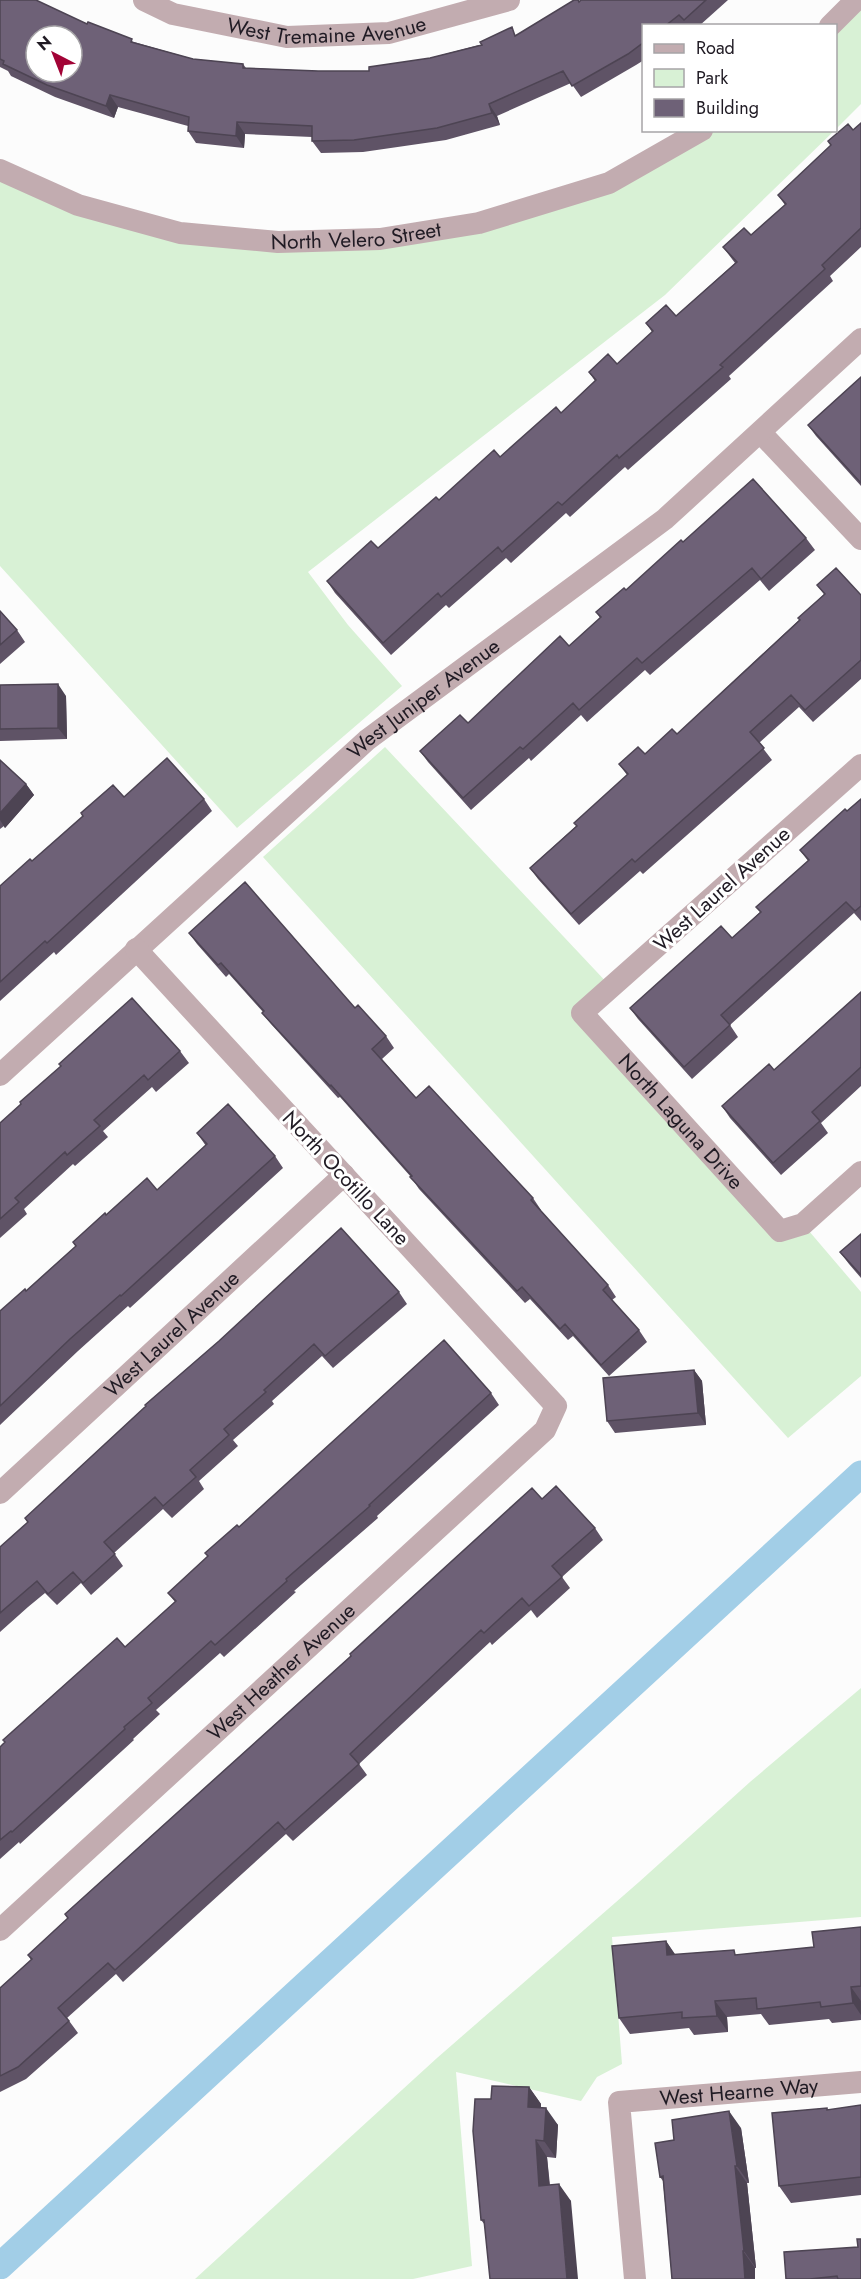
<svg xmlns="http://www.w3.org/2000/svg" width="861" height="2279" font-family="Jost,sans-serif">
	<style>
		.green { fill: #d8f1d5 }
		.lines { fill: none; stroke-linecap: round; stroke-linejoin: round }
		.canal { stroke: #a2cee7; stroke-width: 27 }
		.street { stroke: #c2acb0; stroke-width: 22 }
		.wall { fill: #5f5366 }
		.shaded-wall { fill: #4d4453 }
		.building { fill: #6e6177; stroke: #4d4453; stroke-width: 1.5; fill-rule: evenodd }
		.labels { text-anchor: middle; stroke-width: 6; stroke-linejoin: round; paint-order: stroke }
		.street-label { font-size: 21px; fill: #201b24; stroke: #fff }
	</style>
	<rect width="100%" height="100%" fill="#fcfcfc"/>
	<path class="green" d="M861,0V104L836,129V26Z
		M702,131H834L665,295L308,572L348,625L402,686L237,828L0,566V170L180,233L380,239L602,185Z
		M385,747L611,987L583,1013L780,1231L803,1224L861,1292V1376L788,1438L263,857Z
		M861,1688V1917L612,1937L622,2064L597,2077L581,2101L456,2072L472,2266L413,2279H195L437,2058L639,1882L750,1782Z"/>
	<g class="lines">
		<path class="canal" d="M0,2266L861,1474"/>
		<g class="street">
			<path id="s1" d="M144,0L173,14L287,37L389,33L509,0"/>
			<path d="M830,26L856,0"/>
			<path id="s2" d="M0,170L78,205L180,233L278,242L380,239L479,223L609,183L702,130"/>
			<path d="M761,433L861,539"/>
			<path id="s3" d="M861,765L582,1013L780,1231L803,1224L861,1172"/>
			<path id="s4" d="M0,1075L367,740L665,519L861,339"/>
			<path id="s5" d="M0,1493L344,1175"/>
			<path id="s6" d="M0,1930L545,1430L556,1406L136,949"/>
			<path id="s7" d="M635,2279L619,2102L861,2082"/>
		</g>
	</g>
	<path class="wall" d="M0,0L87,24L134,42L193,59L243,64L246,68L318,71H369L430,58L517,35L581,0H728L699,26H644V60L636,65L581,97L571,83L497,116L500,125L446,140L363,152L321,153L312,141V137L245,134L244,148L196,143L188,131V126L118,107L114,118L55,97L11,76L8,71L0,67Z
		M861,123V247L830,276L833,281L729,376L731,379L628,470L625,467L570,517L566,513L511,563L506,558L449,608L446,605L391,655L335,593L327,581L378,548L439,500L500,457L561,413L595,381L589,372L617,364L652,332L646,323L676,316L735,263L723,247L751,235L785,205L778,195L831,145L828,141L853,130Z
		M861,377V486L816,436L808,425Z
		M806,538L815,550L769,591L760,580L650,675L645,670L587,722L581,715L531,761L529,758L471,810L428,762L420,751L468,723L569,646L600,618L596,612L626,590L683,542Z
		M817,585L861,595V679L813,722L799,707L759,743L772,760L643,874L640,871L579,925L538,879L530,868L576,826L627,775L619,764L645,754L677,734L799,620L824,594Z
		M0,611L17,630L25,642L0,664Z
		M0,685L66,696L67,739L0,741Z
		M0,760L26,784L34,795L5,828L4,826L0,829Z
		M124,797L204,799L212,811L56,955L54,952L0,1001V886L32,861Z
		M861,799V921L854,913L730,1025L738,1037L692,1079L638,1019L630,1008L732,938L760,912L756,907L808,861L800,850Z
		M189,933L355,1008L386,1036L394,1048L382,1059L416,1098L533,1198L541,1210H540L608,1285L616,1297L612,1300L639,1330L647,1342L609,1376L573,1336L568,1340L530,1299L525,1303L419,1189L411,1177L340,1097L338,1098L271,1024L262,1013L263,1012L229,974L226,977L197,944Z
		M861,992V1086L821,1123L828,1133L781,1175L730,1118L722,1106L774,1070Z
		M180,1051L189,1063L156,1092L152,1087L103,1131L108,1137L75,1166L73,1164L24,1209L27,1214L0,1238V1123Z
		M197,1133L275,1156L283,1168L130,1308L128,1306L78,1351L0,1425V1311L26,1291L76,1246L73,1242L106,1215L157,1190L206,1146Z
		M861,1234V1278L849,1264L840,1252Z
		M399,1292L407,1304L333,1368L322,1356L272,1401L274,1404L233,1440L238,1446L199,1481L204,1489L172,1518L163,1509L114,1553L123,1566L91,1595L81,1583L57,1605L45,1593L28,1607L0,1632V1547L28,1523L25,1518Z
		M694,1370L702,1381L706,1425L615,1433L607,1421Z
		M491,1393L499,1405L377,1516L378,1518L294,1591L296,1592L224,1657L220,1653L156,1710L160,1714L133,1739L134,1740L20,1844L19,1842L0,1859V1747L125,1647L175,1602L168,1593L208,1557L205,1553L239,1527Z
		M542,1499L595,1528L603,1540L562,1577L570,1588L537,1618L531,1610L492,1645L490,1642L359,1764L367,1775L293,1841L286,1834L123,1982L116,1974L67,2018L78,2033L26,2079L0,2092V1988L31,1960L28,1955L68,1919L65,1914Z
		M861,1927V2020L832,2023L829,2019L769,2025L761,2014L727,2017L728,2032L694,2035L689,2028L630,2034L619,2018L666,1941L675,1955H737L814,1947Z
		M529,2087L541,2104V2108L558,2125L556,2158L547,2157L550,2185L571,2201L485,2225L481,2220L491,2099Z
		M861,2105V2195L791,2203L779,2186L827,2108L828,2110Z
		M741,2128L749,2183H747L756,2268H755V2279H672L663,2181L660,2177Z
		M858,2247L861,2279H786Z"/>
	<path class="shaded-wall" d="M110,95L118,107L114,118L106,106Z
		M489,104L497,116L500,125L492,113Z
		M237,122L245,134L244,148L236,136Z
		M58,684L66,696L67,739L58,728Z
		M26,784L34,795L5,828L0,820V813Z
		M694,1370L702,1381L706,1425L698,1413Z
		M666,1941L677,1957L667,1955Z
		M851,1987L861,2001V2015L853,2003Z
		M715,2001L727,2017L728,2032L717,2016Z
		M529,2087L541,2104L540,2124L528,2107Z
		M546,2108L558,2125L556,2158L544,2141Z
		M729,2111L741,2128L749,2183L737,2166Z
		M536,2140L547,2157L551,2203L539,2186Z
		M735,2166L747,2183L756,2268L744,2251Z
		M559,2184L571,2201L578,2279H567Z
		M743,2251L755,2268V2279H745Z"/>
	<path class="building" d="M0,0H36L87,24L88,22L132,39L131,42L193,59L243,64V68L318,71H369V67L430,58L482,45L480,42L512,27L515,36L574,0H578L579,2L581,0H706L684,20L679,15L665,26H644V42L628,54L572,86L563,71L489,104L492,113L437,128L354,140L312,141V126L237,122L236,136L188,131L189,117L110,95L106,106L47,85L3,64L4,61L0,59ZM36,36H72V72H36Z
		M861,123V228L822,265L825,269L720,365L723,367L619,458L617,455L562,505L558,502L502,552L498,547L441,597L438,593L383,643L327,581L371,541L378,548L436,497L439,500L494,450L500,457L556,407L561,413L596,380L589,372L608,354L617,364L653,331L646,323L666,305L676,316L737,262L723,247L744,228L751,235L786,204L778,195L831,145L828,141L848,124L853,130Z
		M861,377V483L808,425Z
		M753,479L806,538L761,579L752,568L642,663L637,658L579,710L573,703L523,749L520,747L463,798L420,751L460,715L468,723L560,636L569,646L601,617L596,612L624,588L626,590L681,540L683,542Z
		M836,568L861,595V660L805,710L791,695L750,732L764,748L635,862L632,859L571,914L530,868L577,826L574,823L628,774L619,764L638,747L645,754L672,729L677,734L800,620L798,618L825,594L817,585Z
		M0,611L17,630L0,645Z
		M58,684V728L0,729V685Z
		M167,758L204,799L47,943L45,941L0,982V886L30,859L32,861L83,816L81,813L113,785L124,797Z
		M0,760L26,784L0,813Z
		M861,799V906L855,911L846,902L721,1015L730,1025L684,1067L630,1008L721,926L732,938L761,912L756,907L809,860L800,850L845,809L847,811Z
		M245,882L355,1008L358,1005L386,1036L372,1049L416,1098L429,1086L533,1198L531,1200L608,1285L603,1290L639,1330L601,1365L565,1324L560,1329L522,1287L517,1291L410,1177L412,1176L331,1085L330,1086L262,1013L264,1011L221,963L218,965L189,933Z
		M861,992V1067L812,1112L820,1121L773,1163L722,1106L769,1064L774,1070Z
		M132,998L180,1051L148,1080L144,1075L94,1120L100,1126L67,1155L65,1152L15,1198L19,1202L0,1219V1123L21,1104L20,1102L61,1066L59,1064Z
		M228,1104L275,1156L121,1296L120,1295L70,1339L0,1406V1311L25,1289L26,1291L76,1246L73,1242L105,1213L106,1215L147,1178L157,1190L207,1144L197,1133Z
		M341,1228L399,1292L325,1356L314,1344L264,1390L266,1392L224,1429L229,1435L190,1470L196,1477L163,1506L155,1497L104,1542L115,1554L83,1583L73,1572L48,1594L37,1581L0,1613V1547L28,1522L25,1518L146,1406L145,1405L219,1341Z
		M861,1234V1275L840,1252Z
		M444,1340L491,1393L369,1505L370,1506L286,1579L287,1581L215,1645L211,1641L148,1698L152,1703L124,1727L125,1729L12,1832L11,1831L0,1840V1747L5,1742L3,1740L117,1638L125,1647L176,1601L168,1593L208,1556L205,1553L237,1525L239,1527Z
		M694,1370L698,1413L607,1421L603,1378Z
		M556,1486L595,1528L552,1566L562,1577L529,1606L522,1598L484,1633L481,1630L350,1754L359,1764L285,1830L278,1822L115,1970L108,1963L58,2008L69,2021L18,2067L0,2076V1988L32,1959L28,1955L68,1918L65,1914L351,1656L350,1654L532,1488L542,1499Z
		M861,1927V1986L851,1987L853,2003L821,2007L820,2002L757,2009L756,1998L715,2001L717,2016L682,2018V2012L619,2018L612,1946L666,1941L667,1955L734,1950L735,1955L814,1947L812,1932Z
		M492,2086L529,2087L528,2107L546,2108L544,2141L536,2140L539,2186L559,2184L567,2279H490L484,2220H481L473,2131L475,2099H491Z
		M861,2105V2177L779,2186L772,2113L827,2108V2110Z
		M729,2111L737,2166H735L744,2251H743L745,2279H672L663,2176L660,2177L655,2143L674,2140L672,2120Z
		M857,2239H861V2279H838L837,2276L810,2279H786L784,2252L858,2247Z"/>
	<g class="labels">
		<g class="street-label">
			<text dy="7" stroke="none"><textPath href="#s1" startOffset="188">West Tremaine Avenue</textPath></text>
			<text dy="7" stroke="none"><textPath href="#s2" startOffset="368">North Velero Street</textPath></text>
			<text dy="7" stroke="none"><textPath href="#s4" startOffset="567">West Juniper Avenue</textPath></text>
			<text transform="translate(722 889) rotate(-42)" y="7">West Laurel Avenue</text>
			<text dy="7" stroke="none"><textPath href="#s3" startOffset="520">North Laguna Drive</textPath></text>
			<text transform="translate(346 1178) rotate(47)" y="7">North Ocotillo Lane</text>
			<text dy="7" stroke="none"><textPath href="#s5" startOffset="234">West Laurel Avenue</textPath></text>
			<text dy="7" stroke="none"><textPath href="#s6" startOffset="382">West Heather Avenue</textPath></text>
			<text dy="7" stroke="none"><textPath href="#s7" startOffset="298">West Hearne Way</textPath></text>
		</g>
	</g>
	<rect x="642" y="24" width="195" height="108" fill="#ffffff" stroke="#a6a4a7" stroke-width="1.5"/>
	<rect x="654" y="44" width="30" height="9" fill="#c2acb0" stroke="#a6a4a7" stroke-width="1.5"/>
	<text x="696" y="54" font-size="18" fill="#201b24">Road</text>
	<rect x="654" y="69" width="30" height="18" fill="#d8f1d5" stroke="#a6a4a7" stroke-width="1.5"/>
	<text x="696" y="84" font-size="18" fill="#201b24">Park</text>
	<rect x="654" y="99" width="30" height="18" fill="#6e6177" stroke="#a6a4a7" stroke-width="1.5"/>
	<text x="696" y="114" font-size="18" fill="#201b24">Building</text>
	<g transform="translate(54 54) rotate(318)"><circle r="28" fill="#ffffff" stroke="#a6a4a7" stroke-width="1.5"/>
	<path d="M0-4.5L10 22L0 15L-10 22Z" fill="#a20336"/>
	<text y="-9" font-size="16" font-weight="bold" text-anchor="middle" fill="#201b24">N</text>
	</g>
</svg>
